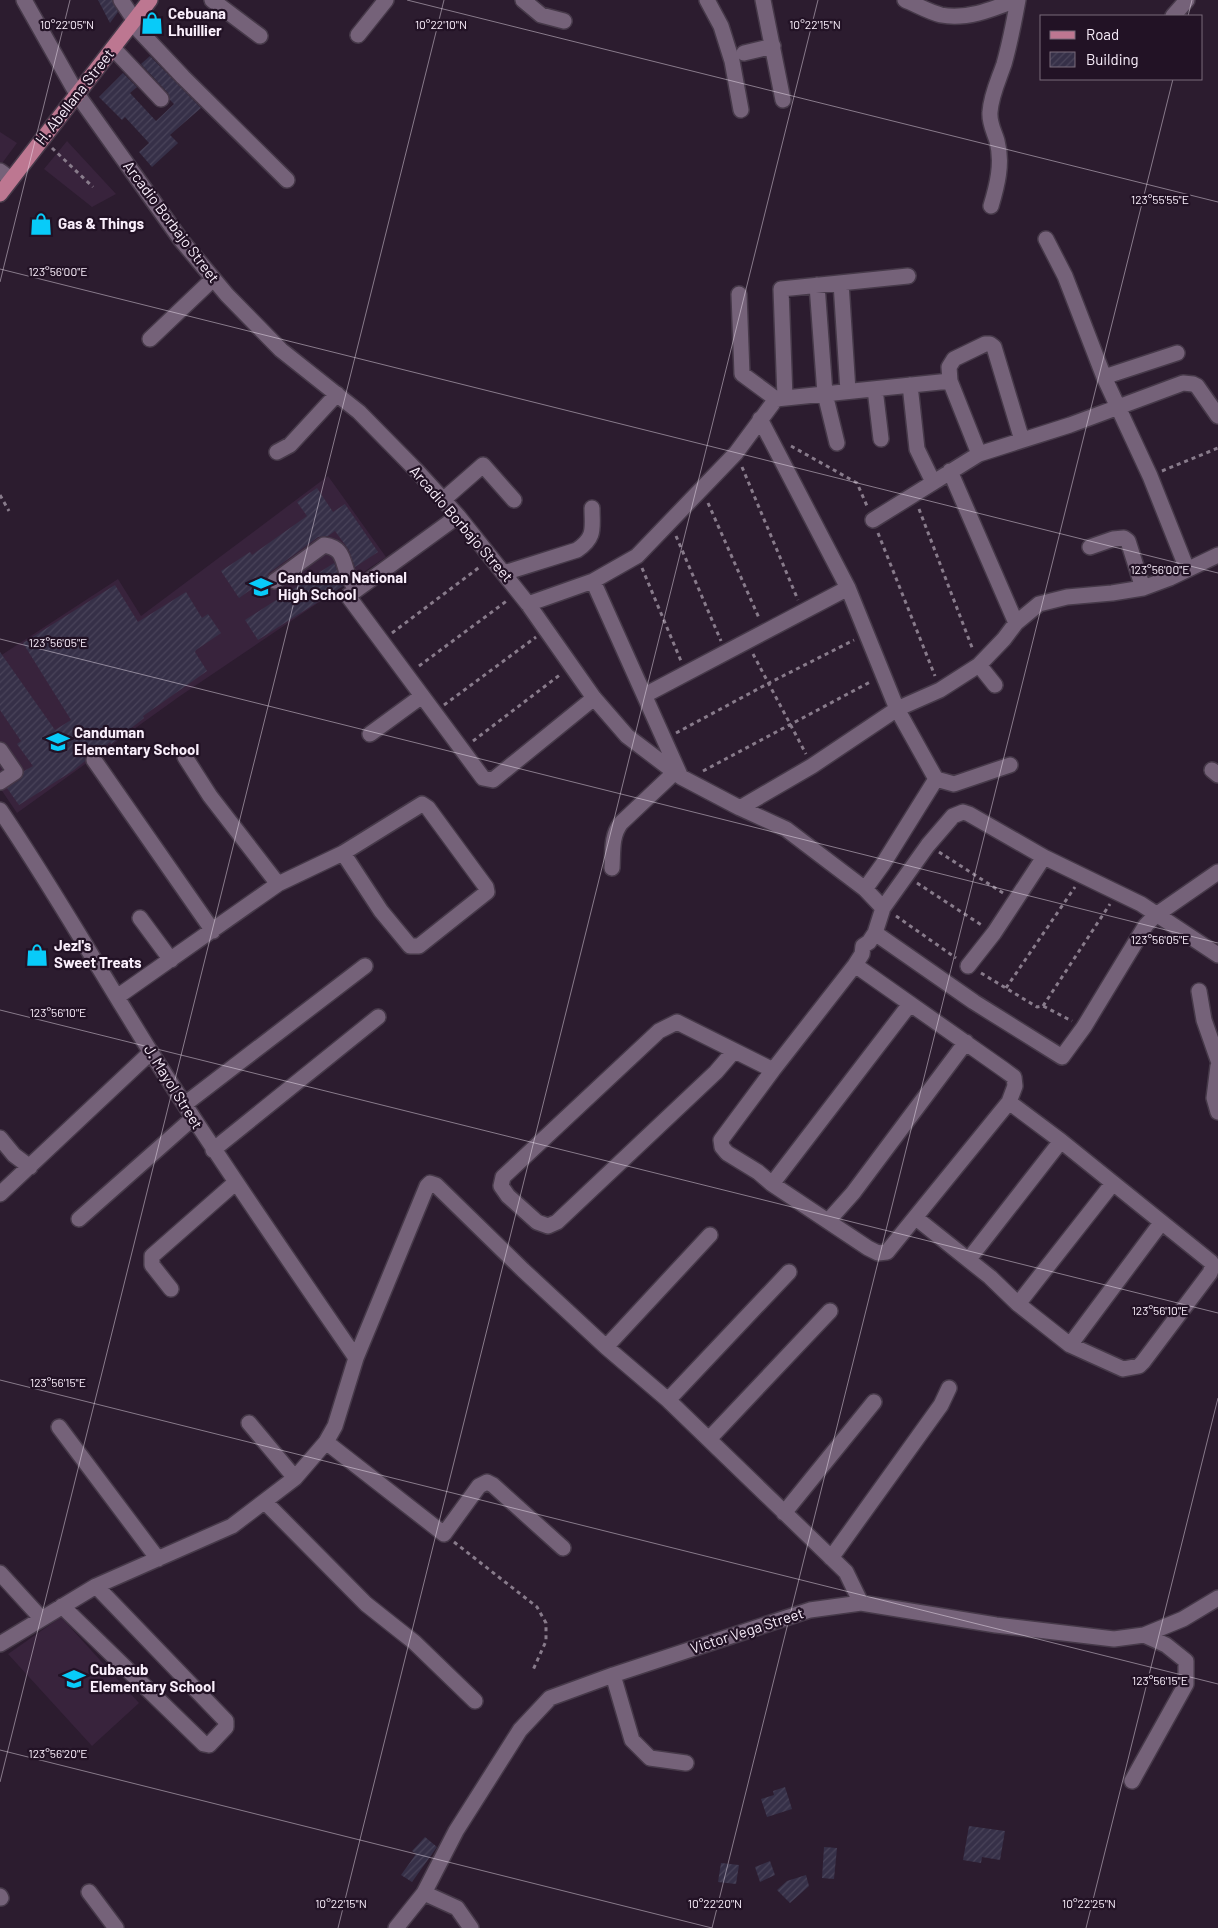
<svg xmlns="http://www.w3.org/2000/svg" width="1218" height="1928" font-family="Barlow,sans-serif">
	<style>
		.built { fill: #38233c }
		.building { fill: url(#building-hatch) }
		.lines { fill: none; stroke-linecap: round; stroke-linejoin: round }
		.minor-casing { stroke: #463949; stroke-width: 18 }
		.major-casing { stroke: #463949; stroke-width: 18 }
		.path { stroke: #887b8b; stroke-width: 3; stroke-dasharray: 4 4; stroke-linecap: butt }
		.minor { stroke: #756279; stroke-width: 15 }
		.major { stroke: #bd7791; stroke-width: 15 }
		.ticks { fill: none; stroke: #f9eefb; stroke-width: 1; stroke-opacity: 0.45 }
		.labels { text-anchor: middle; stroke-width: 4.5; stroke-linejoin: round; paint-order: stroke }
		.poi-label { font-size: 15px; font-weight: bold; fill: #f9eefb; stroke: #221225; text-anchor: start }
		.street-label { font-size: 15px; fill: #f9eefb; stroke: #221225 }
		.ticks-label { font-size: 12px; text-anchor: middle; fill: #f9eefb; stroke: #221225; stroke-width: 4.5; stroke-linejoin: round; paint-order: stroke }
	</style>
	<defs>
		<pattern id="building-hatch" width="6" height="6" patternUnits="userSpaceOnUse" patternTransform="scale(1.25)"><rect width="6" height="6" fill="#363048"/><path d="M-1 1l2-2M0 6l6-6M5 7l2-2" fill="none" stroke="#4a445a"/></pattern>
	</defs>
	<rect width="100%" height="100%" fill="#2c1c2f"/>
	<path class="built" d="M0,132L17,143L0,166Z
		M67,141L116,194L92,207L44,169Z
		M328,476L386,557L180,696L17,813L0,788V656L118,579L141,616Z
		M61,1617L139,1703L92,1746L8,1654Z"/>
	<path class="building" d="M98,0H112L118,12L110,23Z
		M150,56L201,108L170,135L178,143L152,167L139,152L149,143L125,117L122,120L99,97L123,73L137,87L130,93L156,121L174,104L170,100L168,93L141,64Z
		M317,488L333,512L345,504L378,552L355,567L349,550L335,531L328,536L318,537L269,573L266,579L239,598L221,571L250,552L252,555L307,516L297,502Z
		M334,563L343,586L258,640L245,620Z
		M115,585L138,622L186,592L202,618L208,614L221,633L196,650L195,652L207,671L143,716L144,718L111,744L110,742L98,751L89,752L86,756L85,761L74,770L19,805L7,788L21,779L24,771L33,766L17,744L21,741L0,710V652L55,730L71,720L23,643Z
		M785,1787L792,1809L767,1817L761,1799L774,1795L773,1791Z
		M969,1826L1005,1831L1000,1860L982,1857L981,1863L963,1860Z
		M425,1837L437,1847L412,1882L401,1875L416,1854L412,1851Z
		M824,1847L837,1848L834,1879L822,1878Z
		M770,1861L775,1875L760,1882L755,1867Z
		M721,1863L739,1865L736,1884L718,1882Z
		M806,1875L809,1886L790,1903L777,1890L787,1881Z"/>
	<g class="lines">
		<defs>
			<path id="minor" d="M24,0L77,94L181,240L227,295L281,350L359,412L418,472L458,516L528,604L594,698L627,736L681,777L740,808L786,829L865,889L883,908
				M121,0L135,21
				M212,0L260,36
				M523,0L541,15L564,21
				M707,0L721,26L732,61L741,110
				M763,0L783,100
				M905,0C917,5 929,12 941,15C967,20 993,9 1016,0
				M1173,16L1187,0
				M133,24L183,77L287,180
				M358,35L386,0
				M113,48L161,99
				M744,53L773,46
				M0,171L11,179
				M991,206C997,186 1003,163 997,141C994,131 989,123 990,112C991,95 999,79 1004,64C1010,43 1014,22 1018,0
				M1046,239L1065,276L1104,377L1150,476L1187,569
				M841,283L848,391
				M817,285L825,394L837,443
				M739,294L742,374L776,399
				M150,339L213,279
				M1104,377L1177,353
				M950,381L949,367L954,359L985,344H990L994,347L1022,440
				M910,385L917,449L933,482
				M875,389L881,439
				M785,398L781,289L908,276
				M760,419L848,588L897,709L936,779L954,784L1010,765
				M277,452L290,445L337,394
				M950,471L1016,623
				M443,500L483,465L514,500
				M458,516L348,596L483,778L493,780L594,698
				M873,520L979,454L1070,425L1183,383L1193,384L1197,386L1218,416
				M1090,547L1113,539L1124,538L1128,541L1143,588
				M504,573L577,550C596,537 592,528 592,508
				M275,581L324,545C344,548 342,560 348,575C350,580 353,585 356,590
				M593,581L680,775
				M528,604L593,581L637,556L736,453L776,399L950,381L979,454
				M979,665L995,685
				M645,695L848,588
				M370,734L422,696
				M0,750L15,772L0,782
				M185,757L210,796L278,884
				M94,760L213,931
				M1212,770L1218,775
				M740,808L812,766L897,709L940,690L979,665L1004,639L1016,623L1039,604L1067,597L1112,593L1143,588L1170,578L1218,555
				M0,810C53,888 100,971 150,1051C216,1155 286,1256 356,1358
				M612,868C613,852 611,836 621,823L675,772
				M865,889L883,864L936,779
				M140,918L171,960
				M875,933L974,1002L1062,1057L1084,1027L1146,925L1156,915L1218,872
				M855,965L1003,1069L1014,1077L1015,1086L1009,1102L887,1252L878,1253L868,1248L772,1184L758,1172L727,1153L722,1147L721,1140L773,1070L855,965L862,954L863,946L869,942L875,933L883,908L928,845L953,816L963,812L969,814L1044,857L1141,904L1218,955
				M968,966L994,933L1044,857
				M1199,991L1204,1020L1218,1060
				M117,997L278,884L343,853L422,804L428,808L486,887L487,892L419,946H410L381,911L343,853
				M734,1051L716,1072L557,1222L548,1226L537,1222L508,1196L501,1186L503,1177L659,1031L677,1022L773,1070
				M1218,1066L1214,1098L1218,1112
				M185,1104L365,966
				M0,1138L14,1155L30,1167
				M213,1150L378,1017
				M772,1184L910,1004
				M0,1194L151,1052
				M916,1218L990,1277L1018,1304L1070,1345L1123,1369L1139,1366L1143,1362L1210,1273L1212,1267L1211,1262L1061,1141L1009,1102
				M79,1219L193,1118
				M828,1221L853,1193L966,1042
				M969,1259L1061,1141
				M171,1289L152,1265V1256L235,1183
				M1018,1304L1113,1183
				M1070,1345L1161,1223
				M606,1347L710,1235
				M668,1400L789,1272
				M249,1423L295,1478
				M59,1427L158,1559
				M709,1439L830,1311
				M326,1442L444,1534L479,1486L487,1482L493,1485L563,1548
				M265,1502L366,1604L414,1642L475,1701
				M784,1513L874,1402
				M831,1558L941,1405L949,1388
				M0,1573L41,1618
				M62,1606L204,1744L209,1745L226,1727V1721L96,1586
				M0,1644L96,1586L232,1526L295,1478L326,1442L335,1426L356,1358L427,1186L430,1183L436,1185L523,1270L606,1347L668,1400L846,1572L861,1603
				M613,1675L632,1740L650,1758L686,1763
				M1132,1781L1186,1684V1661L1166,1645L1144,1635
				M89,1892L116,1928
				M424,1893L457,1908L471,1928
				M0,1896L1,1898
				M396,1928L424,1893L456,1831L520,1730L550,1698L613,1675L810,1610L861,1603L996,1625L1114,1639L1144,1635L1183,1619L1218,1598"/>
			<path id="major" d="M0,194L150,0"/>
		</defs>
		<use href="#minor" class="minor-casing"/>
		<use href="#major" class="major-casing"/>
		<path class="path" d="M52,148L93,187
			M791,446L857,483L867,506
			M742,467L798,600
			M1162,471L1218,448
			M0,495L9,511
			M708,503L759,618
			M919,509L973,650
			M878,533L935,676
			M676,536L721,641
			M642,568L681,661
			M392,633L481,566
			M753,654L806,754
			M419,666L508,600
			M444,705L536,637
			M676,733L769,683L854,640
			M473,741L561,674
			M703,771L872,681
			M939,852L1003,893
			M917,883L983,926
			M896,916L956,958
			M981,973L1037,1007L1043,1006L1072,1021
			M1006,988L1075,887
			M1043,1006L1110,904
			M454,1542L537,1607L546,1623V1641L533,1670"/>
		<use href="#minor" class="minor"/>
		<use href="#major" class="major"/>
	</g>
	<path class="ticks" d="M407,0L1218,202M1188,16L1192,0M0,269L1218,573M0,282L70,0M0,639L1218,943M0,1010L1218,1313M0,1380L1218,1684M0,1750L712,1928M0,1782L444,0M338,1928L818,0M712,1928L1173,79M1086,1928L1218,1398"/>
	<defs>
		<symbol id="shop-bare" viewBox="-9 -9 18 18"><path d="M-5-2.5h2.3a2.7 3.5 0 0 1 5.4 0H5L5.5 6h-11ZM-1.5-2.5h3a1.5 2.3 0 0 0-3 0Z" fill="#08cbf9" stroke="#221225" stroke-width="2.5" paint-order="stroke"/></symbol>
		<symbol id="school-bare" viewBox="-9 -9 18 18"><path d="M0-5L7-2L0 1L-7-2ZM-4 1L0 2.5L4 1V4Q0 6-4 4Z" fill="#08cbf9" stroke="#221225" stroke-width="2.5" paint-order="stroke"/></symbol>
	</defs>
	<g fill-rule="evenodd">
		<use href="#shop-bare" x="136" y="7" width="32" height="32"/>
		<use href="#shop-bare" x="25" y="208" width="32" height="32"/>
		<use href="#school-bare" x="245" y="571" width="32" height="32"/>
		<use href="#school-bare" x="42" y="726" width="32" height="32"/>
		<use href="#shop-bare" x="21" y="939" width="32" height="32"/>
		<use href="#school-bare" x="58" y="1663" width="32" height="32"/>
	</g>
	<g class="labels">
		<g class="poi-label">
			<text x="168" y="19">Cebuana<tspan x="168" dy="17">Lhuillier</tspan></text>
			<text x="58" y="229">Gas &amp; Things</text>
			<text x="278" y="583">Canduman National<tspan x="278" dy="17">High School</tspan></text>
			<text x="74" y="738">Canduman<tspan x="74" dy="17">Elementary School</tspan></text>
			<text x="54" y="951">Jezl's<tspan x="54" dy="17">Sweet Treats</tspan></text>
			<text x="90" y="1675">Cubacub<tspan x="90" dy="17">Elementary School</tspan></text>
		</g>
		<g class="street-label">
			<text transform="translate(75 97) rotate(-52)" y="5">H. Abellana Street</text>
			<text transform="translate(171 222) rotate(53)" y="5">Arcadio Borbajo Street</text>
			<text transform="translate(461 524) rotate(49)" y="5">Arcadio Borbajo Street</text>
			<text transform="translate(173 1087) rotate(58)" y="5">J. Mayol Street</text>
			<text transform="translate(747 1631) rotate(-18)" y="5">Victor Vega Street</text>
		</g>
	</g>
	<g class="ticks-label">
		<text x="815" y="29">10°22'15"N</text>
		<text x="67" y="29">10°22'05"N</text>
		<text x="441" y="29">10°22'10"N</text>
		<text x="1160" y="204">123°55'55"E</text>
		<text x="58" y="276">123°56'00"E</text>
		<text x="1160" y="574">123°56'00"E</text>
		<text x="58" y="647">123°56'05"E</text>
		<text x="1160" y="944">123°56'05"E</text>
		<text x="58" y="1017">123°56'10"E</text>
		<text x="1160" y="1315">123°56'10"E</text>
		<text x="58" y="1387">123°56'15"E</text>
		<text x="1160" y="1685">123°56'15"E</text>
		<text x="58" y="1758">123°56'20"E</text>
		<text x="341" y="1908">10°22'15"N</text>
		<text x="715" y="1908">10°22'20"N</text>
		<text x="1089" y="1908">10°22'25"N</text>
	</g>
	<rect x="1040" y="15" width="162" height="65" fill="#221225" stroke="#786a7b"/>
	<rect x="1050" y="31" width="25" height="8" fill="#bd7791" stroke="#786a7b"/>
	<text x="1086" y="40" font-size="15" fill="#f9eefb">Road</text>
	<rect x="1050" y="52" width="25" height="15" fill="url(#building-hatch)" stroke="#786a7b"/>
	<text x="1086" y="65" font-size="15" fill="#f9eefb">Building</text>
</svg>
